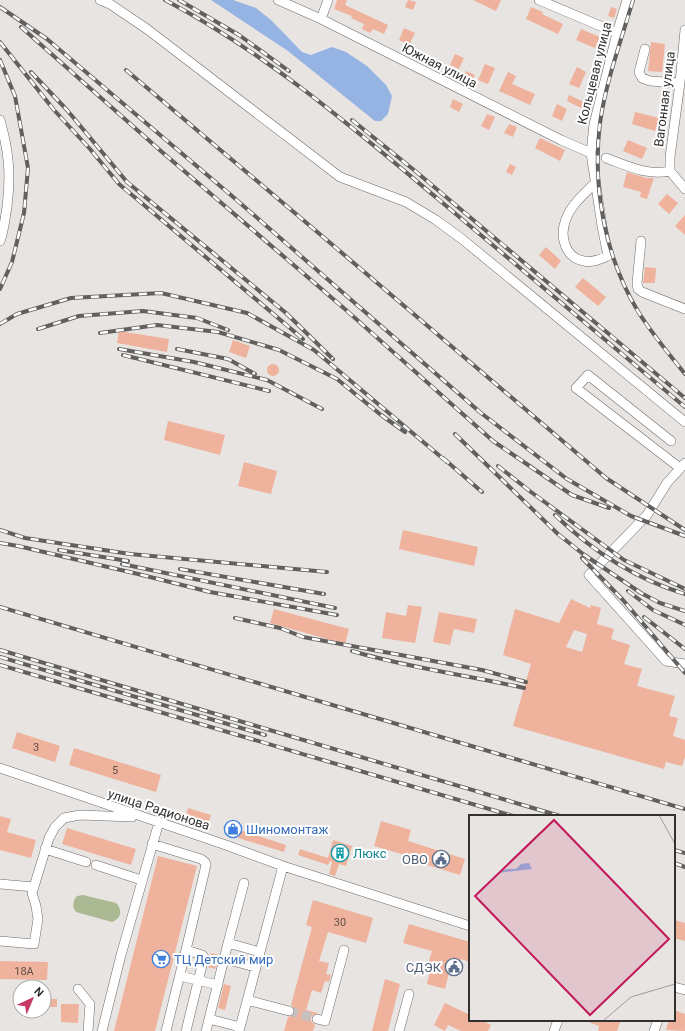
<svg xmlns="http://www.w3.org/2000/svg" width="685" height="1031" font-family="Roboto,sans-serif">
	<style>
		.green { fill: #abb992 }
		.water { fill: #95b3e3 }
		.building { fill: #efb29c; fill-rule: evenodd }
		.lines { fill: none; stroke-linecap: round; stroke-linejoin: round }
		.minor-tunnel { stroke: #c4c0be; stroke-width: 9; stroke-dasharray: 9 4.5; stroke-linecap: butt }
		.minor-casing { stroke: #6e6a68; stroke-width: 10 }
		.minor { stroke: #fff; stroke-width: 9 }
		.rail-casing { stroke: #61605e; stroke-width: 4 }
		.rail { stroke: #fff; stroke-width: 2.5; stroke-dasharray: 8; stroke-linecap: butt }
		.labels { text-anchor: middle; stroke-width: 4; stroke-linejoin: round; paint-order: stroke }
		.number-label { font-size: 11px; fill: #61514b }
		.street-label { font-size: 13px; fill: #323130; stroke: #fff }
		.shop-label { font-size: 13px; fill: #366cbe; stroke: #fff; text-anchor: start }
		.culture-label { font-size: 13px; fill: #0d838f; stroke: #fff; text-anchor: start }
		.service-label { font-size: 13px; fill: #4e5e75; stroke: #fff; text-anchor: end }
		.inset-road { fill: none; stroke: #9f9c9b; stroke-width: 1 }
		.view { fill: #c2185b; fill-opacity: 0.15; stroke: #c2185b; stroke-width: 2 }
		.inset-edge { fill: none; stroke: #323130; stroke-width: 2 }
	</style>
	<rect width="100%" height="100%" fill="#e8e4e2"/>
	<path class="green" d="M83,895L116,903C123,910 121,919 112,922L76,912L73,907L74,900L77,896Z"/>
	<path class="water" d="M211,0H233L256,8L271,20L302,52L311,55L332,47L346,52L367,66L386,85L392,96L388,114L381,121H375L288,51Z"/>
	<path class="building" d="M337,0H347L345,5L388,25L384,34L373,29L370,33L362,29L364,24L351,18L352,16L334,9Z
		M408,0L416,2L413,10L405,7Z
		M473,0H501L496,11Z
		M531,7L543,12L542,14L563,24L558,34L526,19Z
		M611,7L617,9L614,18L608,16Z
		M404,28L415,33L409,45L399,40Z
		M581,29L600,37L595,48L576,40Z
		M651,42L665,44L662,72L648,71Z
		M455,54L464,58L459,69L450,65Z
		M485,64L495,68L488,84L478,80Z
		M577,67L586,72L579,88L569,84Z
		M466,71L475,75L471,82L463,78Z
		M508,72L516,76L512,84L535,94L530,105L499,91Z
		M569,95L588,104L585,110L567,101Z
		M453,99L463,104L459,112L450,107Z
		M557,104L567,109L562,121L552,116Z
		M635,112L659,118L655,131L632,124Z
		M487,114L495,117L489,130L481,126Z
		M509,124L517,127L513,137L504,133Z
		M540,138L565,150L560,161L535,148Z
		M628,140L647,148L642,159L623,151Z
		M510,164L516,167L512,175L506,172Z
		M627,172L646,178H654L647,199L640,197L641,192L623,187Z
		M667,194L678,203L669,214L658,204Z
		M685,215V235L675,226Z
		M546,247L561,261L555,269L539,255Z
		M645,267L656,268L655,283H643Z
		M583,278L606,297L598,306L575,287Z
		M119,331L169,339L167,352L117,343Z
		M233,340L250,346L246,358L229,352Z
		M267 370a6 6 0 1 1 12 0a6 6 0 1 1-12 0Z
		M168,421L225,435L220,455L164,440Z
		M244,462L277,471L271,494L238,486Z
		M403,530L478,547L474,566L399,549Z
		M571,599L590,608L591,605L601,608L597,624L614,629L611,639L630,645L624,664L642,669L637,686L675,696L669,716L678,718L673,736L685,740V757L682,766L666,762L664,769L513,726L531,664L503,655L515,609L559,623ZM574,630L587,634L582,652L566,647Z
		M408,605L422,607L415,643L382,638L386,612L406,616Z
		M274,609L349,629L345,644L270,623Z
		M439,612L477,619L474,633L454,629L450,645L433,642Z
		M17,732L60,746L55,762L12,748Z
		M74,748L161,775L156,792L69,765Z
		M188,808L211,815L208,824L186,817Z
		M0,816L11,819L7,832L36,840L31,858L0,850Z
		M381,821L411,830L408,841L465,859L460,875L414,861L415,858L374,846Z
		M67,828L136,849L131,865L62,844Z
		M240,830L286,845L284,852L238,838Z
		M333,840L352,846L346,866L339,864L335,876L329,874L332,862L330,861L328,865L298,855L300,849L328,858Z
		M158,856L197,866L155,1031H114Z
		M313,900L373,918L366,943L328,932L319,961L329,963L326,974L331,975L329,982L325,981L321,993L312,990L306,1010L318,1013L313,1015L311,1017V1021L315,1025L313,1031H284L288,1017L293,1015L295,1012V1009L291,1005L312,927L306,925Z
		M674,920L685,923V941L674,938Z
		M409,924L470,942V962L461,959L457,971L450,969L445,989L427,984L430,971L426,970L432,951L403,943Z
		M211,953L219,955L215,969L208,967Z
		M0,961L48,962L47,980L0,979Z
		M385,979L400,984L388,1031H372Z
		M224,984L231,986L225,1010L218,1008Z
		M44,999H57V1007H44Z
		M445,1003L470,1015V1020H481L491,1025L488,1031H461L448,1025L445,1031L434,1025Z
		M61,1004H79L78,1023L61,1022Z
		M674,1010L685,1014V1031L666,1030L669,1020H674Z
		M586,1020H621L617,1031H598L599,1026L586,1021Z"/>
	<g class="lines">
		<path class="minor-tunnel" d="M289,1011L317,1019"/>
		<defs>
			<path id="minor" d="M100,0L110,4L147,29L340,177L406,202L436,220L462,239L685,422
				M278,0L321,19L561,140L591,153
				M539,0L617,33
				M321,19L328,0
				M645,49L639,72L642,78L650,81L680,83
				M0,120C9,152 11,174 7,207C5,218 4,231 0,241
				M606,158C628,166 647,176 670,171
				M670,171V157L680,83L685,30
				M670,171L685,189
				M595,183C584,194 571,205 566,219C559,236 565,258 584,261C593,263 601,259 608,256L602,226L591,153L594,124L617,33L627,0
				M641,241L637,283L638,289L642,292L685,309
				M671,441L588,375L576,388L680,468
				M685,463L667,483L647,515L589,575L666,661L685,664
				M0,768L223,844L283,866L470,926
				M152,844L201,859L205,862L206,865L186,950
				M45,849L86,862
				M96,865L141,880
				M244,883L228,943L260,952
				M0,884L34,887
				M0,941L34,944L38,919L36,906L32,893L49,838L55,827L64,818L80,815L132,817
				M225,959L255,967
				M180,976L218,985
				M674,987L685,990
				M78,989L90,1004L88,1031
				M247,1000L289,1011
				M209,1019L240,1027
				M317,1019L325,1021L344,950
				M102,1031L121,955L159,822
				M166,1031L186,950L202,955L204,957L186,1031
				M206,1031L228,943
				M239,1031L283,866
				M399,1031L409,994
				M554,1031L558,1020
				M654,1031L658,1020"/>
		</defs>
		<use href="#minor" class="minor-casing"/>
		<use href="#minor" class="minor"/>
		<defs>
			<path id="rail" d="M165,0C266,53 352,127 438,199C521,269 603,338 685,407
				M179,0L239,35L289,71
				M633,0C621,41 606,81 600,123C592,187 605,258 639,313C653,335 669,354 685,374
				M0,7L47,39L232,196L481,413L567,479L631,516L685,536
				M21,27L162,152L346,310L493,441L572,495L609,508
				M0,42L54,110L90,149L119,184L303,339
				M0,60L15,96L28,168L24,213L12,262L0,289
				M126,70L335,247L606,478L685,530
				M31,72L67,110L127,182L286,313L333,359
				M352,120L414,170L685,398
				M0,324L17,314L71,298L161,293L247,313L314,350L447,462
				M38,329L79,316L143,311L197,318L228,330
				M100,333L157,325L218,332L279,350L337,379L381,415L405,432
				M119,349L194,362L267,380L322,409
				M177,349L228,359L255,374
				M123,355L269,391
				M455,434L558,534L583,554L641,593L660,603L685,611
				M443,458L482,492
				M498,466L531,492L624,560L685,589
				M555,515C592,551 636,579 685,594
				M0,530L25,538L130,554L327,572
				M0,543L18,546L138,574L210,592L337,615
				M59,550L128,561
				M582,558L623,600L685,673
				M122,564L335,608
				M180,569L324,594
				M628,591L653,610L685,625
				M0,607L685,809
				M644,617L685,649
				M235,618L280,628L303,637L482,670L526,682
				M0,650L560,816
				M352,651C409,668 467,675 524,688
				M0,657L265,735
				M0,665L513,816
				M674,850L685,853
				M674,863L685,867"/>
		</defs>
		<use href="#rail" class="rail-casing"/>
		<use href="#rail" class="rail"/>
	</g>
	<defs>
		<symbol id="shop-ring" viewBox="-11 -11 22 22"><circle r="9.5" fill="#fff" stroke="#3f7fe0" stroke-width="1.5"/><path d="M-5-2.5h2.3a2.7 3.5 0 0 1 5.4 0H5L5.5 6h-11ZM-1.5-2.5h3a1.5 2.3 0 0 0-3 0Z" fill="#3f7fe0"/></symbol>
		<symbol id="building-ring" viewBox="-11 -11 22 22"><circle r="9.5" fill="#fff" stroke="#0f9aa8" stroke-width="1.5"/><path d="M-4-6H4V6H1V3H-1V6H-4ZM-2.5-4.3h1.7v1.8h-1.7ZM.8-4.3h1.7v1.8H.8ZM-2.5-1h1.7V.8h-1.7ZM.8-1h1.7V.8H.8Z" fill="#0f9aa8"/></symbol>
		<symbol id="civic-ring" viewBox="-11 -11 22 22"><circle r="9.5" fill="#fff" stroke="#5c6f8a" stroke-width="1.5"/><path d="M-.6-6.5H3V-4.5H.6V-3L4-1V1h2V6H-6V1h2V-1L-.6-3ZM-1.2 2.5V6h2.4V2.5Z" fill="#5c6f8a"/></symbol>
		<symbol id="supermarket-ring" viewBox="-11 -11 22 22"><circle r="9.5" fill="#fff" stroke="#3f7fe0" stroke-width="1.5"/><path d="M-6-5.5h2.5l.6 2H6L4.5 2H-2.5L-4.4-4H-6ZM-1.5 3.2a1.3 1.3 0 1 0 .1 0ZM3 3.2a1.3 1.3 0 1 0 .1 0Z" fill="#3f7fe0"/></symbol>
	</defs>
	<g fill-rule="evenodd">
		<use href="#shop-ring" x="223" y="819" width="20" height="20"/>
		<use href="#building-ring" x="330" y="843" width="20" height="20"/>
		<use href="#civic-ring" x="431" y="849" width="20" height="20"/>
		<use href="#supermarket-ring" x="151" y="949" width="20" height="20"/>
		<use href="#civic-ring" x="444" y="957" width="20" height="20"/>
	</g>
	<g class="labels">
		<g class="number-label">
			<text x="36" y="751">3</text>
			<text x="115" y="774">5</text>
			<text x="340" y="926">30</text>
			<text x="24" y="975">18А</text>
		</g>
		<g class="street-label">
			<text transform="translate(440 65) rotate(27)" y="5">Южная улица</text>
			<text transform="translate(594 73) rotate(-76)" y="5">Кольцевая улица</text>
			<text transform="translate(664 99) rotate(-83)" y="5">Вагонная улица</text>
			<text transform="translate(159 809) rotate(18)" y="5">улица Радионова</text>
		</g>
		<g class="shop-label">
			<text x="246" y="834">Шиномонтаж</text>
			<text x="174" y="964">ТЦ Детский мир</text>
		</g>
		<g class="culture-label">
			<text x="353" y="858">Люкс</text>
		</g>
		<g class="service-label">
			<text x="428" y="864">OBO</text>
			<text x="441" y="972">СДЭК</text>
		</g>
	</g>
	<g transform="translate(469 815)">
		<rect width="206" height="206" fill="#e8e4e2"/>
		<path d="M60,48L63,54L29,58L37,54H47L52,49Z" fill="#95b3e3"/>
		<path class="inset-road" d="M190,0L206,29M134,206L162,182L206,169"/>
		<path class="view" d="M85,5L200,124L121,200L6,81Z"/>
		<rect width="206" height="206" class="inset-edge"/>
	</g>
	<g transform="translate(32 999) rotate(44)"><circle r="19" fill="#ffffff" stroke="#adadac"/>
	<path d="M0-3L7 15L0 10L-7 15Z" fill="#c73962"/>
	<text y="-6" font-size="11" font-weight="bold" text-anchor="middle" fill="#323130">N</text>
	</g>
</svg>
